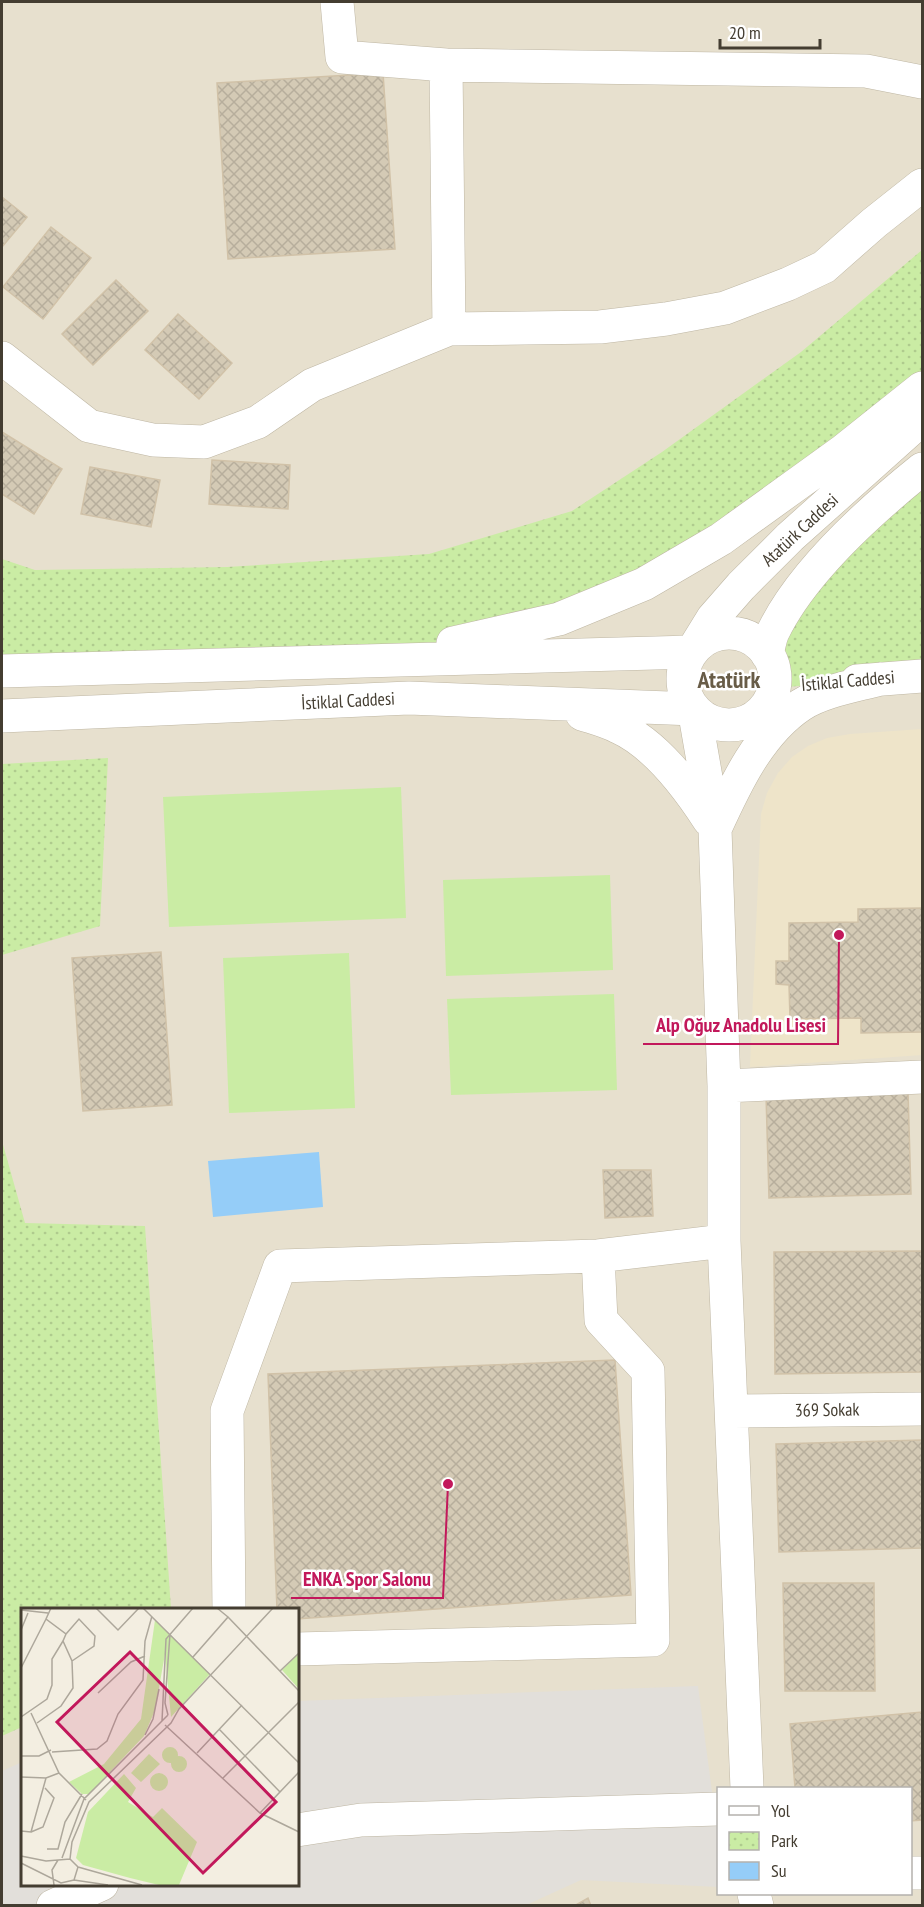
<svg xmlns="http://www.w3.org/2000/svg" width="924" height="1907" font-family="'PT Sans Narrow',sans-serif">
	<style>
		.residential { fill: #e7e0ce; fill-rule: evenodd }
		.education { fill: #eee4c9 }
		.grass { fill: #caeca4 }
		.park { fill: url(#park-dots) }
		.parking { fill: #e2dfda }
		.water { fill: #95cdf8 }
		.building { fill: url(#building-cross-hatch); stroke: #d1c2a8; stroke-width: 1.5 }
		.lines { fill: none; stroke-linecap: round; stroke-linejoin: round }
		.minor-casing { stroke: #beb6a3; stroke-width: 34 }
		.minor { stroke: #fff; stroke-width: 33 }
		.labels { text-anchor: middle; stroke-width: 5; stroke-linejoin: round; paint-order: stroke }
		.street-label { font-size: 18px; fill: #443d31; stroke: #fff }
		.district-label { font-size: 24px; font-weight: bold; fill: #685c47; stroke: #fff }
		.inset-road { fill: none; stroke: #ada79b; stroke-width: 1.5 }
		.view { fill: #c2185b; fill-opacity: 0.15; stroke: #c2185b; stroke-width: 3 }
		.inset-edge { fill: none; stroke: #443d31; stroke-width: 3 }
		.leader { fill: none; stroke: #c2185b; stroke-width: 2 }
		.callout-dot { fill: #c2185b; stroke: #fff; stroke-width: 2 }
		.callout-label { font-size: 20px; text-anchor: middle; font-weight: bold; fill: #c2185b; stroke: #fff; stroke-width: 5; stroke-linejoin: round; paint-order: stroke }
	</style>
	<defs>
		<pattern id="park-dots" width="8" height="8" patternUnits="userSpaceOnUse" patternTransform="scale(1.5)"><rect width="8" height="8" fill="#caeca4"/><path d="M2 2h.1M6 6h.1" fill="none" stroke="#afcb8e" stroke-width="1.8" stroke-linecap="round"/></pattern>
		<pattern id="building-cross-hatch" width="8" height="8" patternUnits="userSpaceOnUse" patternTransform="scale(1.5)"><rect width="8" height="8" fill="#d4cab5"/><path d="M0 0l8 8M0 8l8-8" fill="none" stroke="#b7ae9c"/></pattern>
	</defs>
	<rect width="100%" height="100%" fill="#f3eee1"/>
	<path class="residential" d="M2,2H922V1905L2,1906ZM22,1610H297V1884H22ZM718,1788H910V1894H718Z"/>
	<path class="education" d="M922,729V1055L750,1067L761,814L767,793L778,773L792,757L808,746L827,738L850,734Z"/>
	<path class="grass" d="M401,787L406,918L169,927L163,797Z
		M610,875L613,970L446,976L443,880Z
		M349,953L355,1108L229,1113L223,958Z
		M614,994L617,1090L451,1095L447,999Z"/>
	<path class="park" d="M922,250V388L843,451L559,619L357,660L2,671V559L35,570L227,567L429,554L572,511L662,452L801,352Z
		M922,469V676L774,688L775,673L770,658L773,633Z
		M108,758L100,926L2,955V764Z
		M2,1141L25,1223L145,1226L171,1609L22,1610V1727L2,1736Z"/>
	<path class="parking" d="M698,1686L718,1837V1887L581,1880L524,1906L2,1905V1771L22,1762V1884H297V1701Z"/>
	<path class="water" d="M319,1152L323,1207L213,1217L208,1161Z"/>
	<path class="building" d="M383,73L395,249L228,259L217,83Z
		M2,197L27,217L2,247Z
		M51,227L91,258L43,319L3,287Z
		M116,280L148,311L93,365L62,334Z
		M178,314L232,363L199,399L145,350Z
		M2,432L62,469L34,514L2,494Z
		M212,460L290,465L288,509L209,504Z
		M90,467L160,480L151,527L81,514Z
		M922,908V1032L861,1033V1018L790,1019L789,985L776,984V961H789V923L858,922V909Z
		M161,952L172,1105L83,1111L72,958Z
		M908,1091L911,1194L769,1198L766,1095Z
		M603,1170H651L653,1216L605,1218Z
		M922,1251V1372L775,1374L774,1252Z
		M615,1360L631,1595L297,1619V1610H277L268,1374Z
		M922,1440V1548L779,1552L776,1444Z
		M783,1583H874L875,1691H785Z
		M922,1712V1820L910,1821V1788H795L790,1724Z
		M588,1898L591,1906H574Z"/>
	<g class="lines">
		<defs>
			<path id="minor" d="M337,2L342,57L446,65L449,329
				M446,65L866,71L922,82
				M2,358L89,426L153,440L204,442L258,422L312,385L449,329L600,327L666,319L725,308L788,284L824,267L874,223L922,185
				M683 679a46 46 0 1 1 92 0a46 46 0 1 1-92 0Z
				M453,643L559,619L644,584L721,539L843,451L922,388
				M692,652L713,618L741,586L790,537L922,419
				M767,654C769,647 770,638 773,632C802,572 871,510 922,469
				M2,671L692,652
				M857,681L922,676
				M694,709L715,829L724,1086V1241L747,1788
				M582,714C594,718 606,721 618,727C656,744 687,786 709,820
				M2,716L409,698L694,709
				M715,829C735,785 759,733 801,705C823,691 854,686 880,679
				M724,1086L922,1077
				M732,1411L922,1409
				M229,1610L227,1411L280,1266L598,1256L724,1241
				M297,1649L653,1640L648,1371L601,1320L598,1256
				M297,1830L361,1820L718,1809
				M910,1873H922
				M754,1894L757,1906
				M53,1906L102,1884"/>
		</defs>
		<use href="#minor" class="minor-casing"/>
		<use href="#minor" class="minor"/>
	</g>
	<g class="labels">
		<g class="street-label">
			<text transform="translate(800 530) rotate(-43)" y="6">Atatürk Caddesi</text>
			<text transform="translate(848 681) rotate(-5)" y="6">İstiklal Caddesi</text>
			<text transform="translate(348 701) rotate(-3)" y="6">İstiklal Caddesi</text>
			<text transform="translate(827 1410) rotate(-1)" y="6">369 Sokak</text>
		</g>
		<g class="district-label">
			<text x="729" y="688">Atatürk</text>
		</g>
	</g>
	<g transform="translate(21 1608)">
		<rect width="278" height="278" fill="#f3eee1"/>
		<path d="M141 147a8 8 0 1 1 16 0a8 8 0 1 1-16 0ZM128,146L139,156L120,174L110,165ZM150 156a8 8 0 1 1 16 0a8 8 0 1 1-16 0ZM129 174a9 9 0 1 1 18 0a9 9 0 1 1-18 0Z" fill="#caeca4"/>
		<path d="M134,12L189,66L150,109L144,46L134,102L123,128L68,186H61L48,174L83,156L120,111ZM277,46V80L261,62ZM103,166L115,180L107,194L132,209L141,200L176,234L158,277H138L109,270L62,257L55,250L67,204Z" fill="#caeca4"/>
		<path class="inset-road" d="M75,0L97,22L118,0M122,0L278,155M0,2L27,5M207,9L278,83M0,22L7,5M45,26L58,11L74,28L73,38L51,53M172,49L207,9L196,0M0,60L25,11M259,63L278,45M77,85L110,54L124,48M10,105L38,165L65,192M147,107L144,95L149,26M0,109L26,91L31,77V51L42,33M141,113L145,31L172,0M16,115L40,98L52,80L51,53L42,33L45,26L25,11L30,0M144,117L239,205L278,224M198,121L259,184M124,127L132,111L138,81M31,144L76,141L86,133L97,106L122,72L124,33L131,8M176,145L221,97M0,148H18L30,142M0,169L25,170L38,165M202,170L278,94M239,205L278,164M0,223L10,224L25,170M10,224L22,219L33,190L24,180M26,241H37L44,214L61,186M0,248L25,253L49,251L57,259L53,272M41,250L63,191L147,107M49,251L51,234L68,194L150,115L158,101L252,0M0,255L40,275L53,272L87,277M57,259L121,277M33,277L31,262L37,252"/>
		<path class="view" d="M109,44L255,194L182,265L36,114Z"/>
		<rect width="278" height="278" class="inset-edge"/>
	</g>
	<path class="leader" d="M839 935L838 1044H643M448 1484L443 1598H291"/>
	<g class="callout-dot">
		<circle cx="839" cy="935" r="6"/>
		<circle cx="448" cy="1484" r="6"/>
	</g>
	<g class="callout-label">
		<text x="741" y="1032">Alp Oğuz Anadolu Lisesi</text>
		<text x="367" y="1586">ENKA Spor Salonu</text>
	</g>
	<rect width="924" height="1907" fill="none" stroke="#443d31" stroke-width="6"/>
	<rect x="717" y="1787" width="195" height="108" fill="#ffffff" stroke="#b4b1ad" stroke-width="1.5"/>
	<rect x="729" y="1806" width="30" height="9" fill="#ffffff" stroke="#b4b1ad" stroke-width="1.5"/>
	<text x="771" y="1817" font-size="18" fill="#443d31">Yol</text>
	<rect x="729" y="1832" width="30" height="18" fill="url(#park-dots)" stroke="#b4b1ad" stroke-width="1.5"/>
	<text x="771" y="1847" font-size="18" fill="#443d31">Park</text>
	<rect x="729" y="1862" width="30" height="18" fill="#95cdf8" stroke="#b4b1ad" stroke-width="1.5"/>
	<text x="771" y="1877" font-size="18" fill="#443d31">Su</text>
	<path d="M720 39v9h100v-9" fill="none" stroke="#443d31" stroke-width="3"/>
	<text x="729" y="39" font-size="18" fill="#443d31" stroke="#ffffff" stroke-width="4.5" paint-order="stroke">20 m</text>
</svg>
